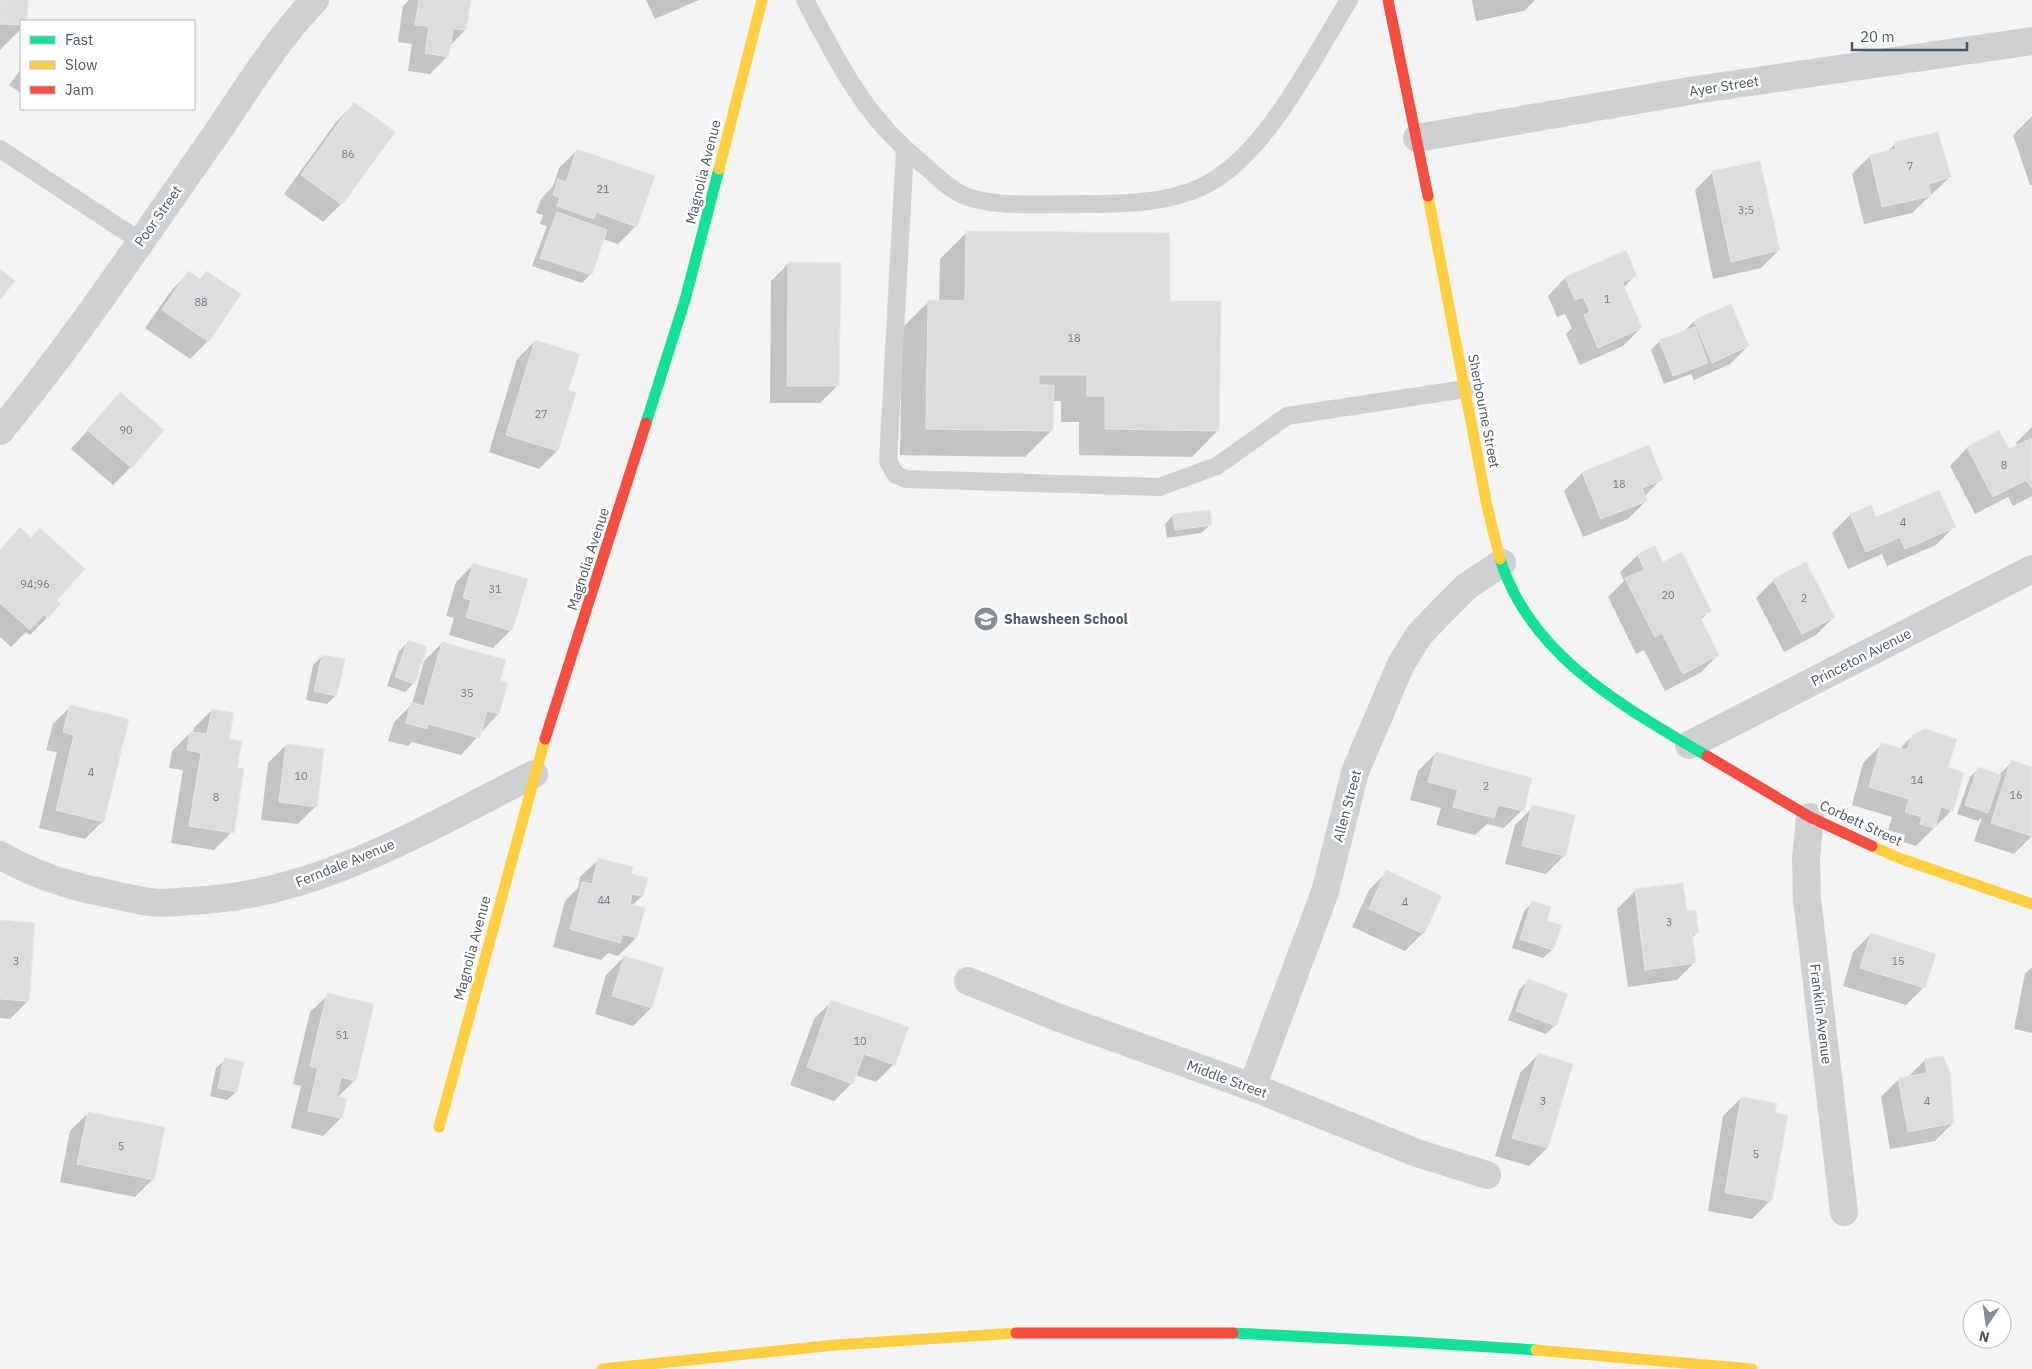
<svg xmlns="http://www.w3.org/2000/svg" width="2032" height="1369" font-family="'IBM Plex Sans',sans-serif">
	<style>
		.shadow { fill: #0003 }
		.building { fill: #ddddde; stroke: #e5e6e7 }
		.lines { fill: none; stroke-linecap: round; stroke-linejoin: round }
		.lane { stroke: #ced0d2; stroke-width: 18 }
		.street { stroke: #ced0d2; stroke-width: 28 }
		.fast { stroke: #16e098; stroke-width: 11 }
		.slow { stroke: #ffcf43; stroke-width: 11 }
		.jam { stroke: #f24e42; stroke-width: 11 }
		.labels { text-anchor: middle; stroke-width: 5; stroke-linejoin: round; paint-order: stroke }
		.number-label { font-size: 11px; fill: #707881 }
		.street-label { font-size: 14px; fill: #4a5661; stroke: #fff }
		.poi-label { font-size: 14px; font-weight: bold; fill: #4a5661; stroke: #fff; text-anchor: start }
	</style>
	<rect width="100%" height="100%" fill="#f4f4f4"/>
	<path class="shadow" d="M0,0H26L25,21H21V29L0,50Z
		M409,0H470L465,30L450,46L448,56L430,74L408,71L412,44L398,42L403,6Z
		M646,0H699L655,19Z
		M1472,0H1535L1524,11L1476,21Z
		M21,69V93L9,85Z
		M354,104L393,133L341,204L323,222L284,194L336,122Z
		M2032,116V185H2030L2013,135Z
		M1896,143L1950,177L1912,213L1864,224L1852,174L1870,156L1887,152Z
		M577,150L636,226L618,244L603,239L590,275L582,283L532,266L547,226L540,224L543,215L536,213L541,199L553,186L559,168Z
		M1713,172L1779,250L1761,268L1713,279L1695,190Z
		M967,232L1168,302L1218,430L1192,457L1079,455V422H1061V401H1052V430L1025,457L900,455L902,328L928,302H939L940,259Z
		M789,263L838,385L820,403H770L771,281Z
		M207,272L208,341L190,359L145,328L171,291L188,273L199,280Z
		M1635,276L1623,288L1641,328L1623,346L1580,365L1566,334L1572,328L1565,314L1557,317L1548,296L1565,278Z
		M1730,306L1748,346L1730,364L1694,380L1691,374L1664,384L1651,350L1660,341L1683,333L1694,321Z
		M535,341L567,391L557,451L539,469L489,452L517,359Z
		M120,394L131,467L113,485L71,449Z
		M2032,427V496L2013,506L2008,497L1975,514L1950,466L1967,448L2009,451L2018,446L2016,443Z
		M1648,447L1661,479L1644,497L1646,501L1628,519L1583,537L1564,491L1582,473Z
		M1870,507L1875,519L1954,527L1936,545L1887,566L1882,554L1848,569L1832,533L1850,515Z
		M1173,515L1210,525L1201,533L1167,538L1165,524Z
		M20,529L55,600L48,617L30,635L26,632L11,647L0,637V550Z
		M1638,555L1662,564L1710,611L1700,620L1718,655L1700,673L1665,691L1644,650L1636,654L1608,597L1624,581L1620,572Z
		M474,564L511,630L493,648L449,635L454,618L446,616L456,582Z
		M1774,580L1834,617L1816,635L1784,652L1756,598Z
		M408,642L414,683L405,692L387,686L399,651Z
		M442,643L499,681L498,714L461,755L412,742L408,746L388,741L394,722L412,704L424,661Z
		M322,656L336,695L327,704L306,700L313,665Z
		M71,706L103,821L85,839L39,828L57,752L46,750L53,724Z
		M212,710L228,740L236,769L232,832L214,850L171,843L183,770L169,768L172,751L190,733H193L194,728Z
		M1912,736L1947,768L1952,810L1916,846L1903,842L1905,835L1888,830L1892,817L1852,805L1863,763L1881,745L1899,750Z
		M286,745L316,806L298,824L261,820L268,763Z
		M1436,753L1522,810L1504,828L1487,824L1475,835L1436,825L1441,808L1410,800L1418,771Z
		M2012,762L2032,768V836L2014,854L1974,841L1982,817L1978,821L1957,814L1970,777L1978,769L1998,776Z
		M1533,807L1574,816L1564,856L1546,874L1505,864L1515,825Z
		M598,860L630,875L642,896L632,906L636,938L618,956L608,953L601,960L553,947L565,901L578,888L580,877Z
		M1387,872L1440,896L1423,933L1405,951L1352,927L1369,890Z
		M1635,891L1686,913L1698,932L1691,939L1695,962L1677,980L1628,987L1617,909Z
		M1533,902L1545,921L1552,950L1543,958L1512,948L1524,911Z
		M0,922L28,1001L10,1019L0,1018Z
		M1871,934L1924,987L1906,1005L1843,986L1853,952Z
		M624,957L651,1008L633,1026L595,1014L606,975Z
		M2032,967V1033L2014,1029L2025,974Z
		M1528,981L1555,1025L1546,1034L1508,1020L1519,990Z
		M328,995L355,1080L338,1097L341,1118L323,1136L291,1128L301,1086L293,1084L310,1012Z
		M832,1001L894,1064L876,1082L855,1075L852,1083L834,1101L790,1085L814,1019Z
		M1538,1055L1572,1065L1547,1148L1529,1166L1495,1156L1520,1073Z
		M225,1060L236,1092L227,1100L210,1096L216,1068Z
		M1925,1060L1953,1123L1935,1141L1890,1149L1881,1097L1899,1079L1908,1077Z
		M1741,1098L1774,1114L1786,1116L1770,1201L1752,1219L1708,1211L1723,1116Z
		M88,1113L153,1179L135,1197L60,1182L70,1131Z"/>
	<path class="building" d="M0,0H28L27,21H21V25L0,24Z
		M419,0H471L466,30L453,29L449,57L425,53L429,26L415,25Z
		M354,102L395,132L342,205L301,175Z
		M1938,132L1951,177L1929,184L1931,196L1882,207L1870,155L1896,149L1895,142Z
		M577,149L655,176L637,227L596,212L594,219L557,206L560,198L553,195L558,179L566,182Z
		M1760,161L1780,250L1731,262L1712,171Z
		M557,212L607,230L592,275L540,258Z
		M966,231L1170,233V301H1221L1219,431L1105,429V396H1087V375H1039V385H1054L1053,431L926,429L928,300L965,301Z
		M1626,250L1637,276L1622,282L1642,328L1598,348L1584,315L1590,312L1583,297L1575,300L1565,277Z
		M788,262L841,263L839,386H787Z
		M0,269L15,281L0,300Z
		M188,271L201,279L206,271L241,294L209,342L162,310Z
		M1731,304L1749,346L1712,363L1694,320Z
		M1695,327L1708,363L1673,376L1659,340Z
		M535,340L580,354L568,390L576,393L558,451L506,435Z
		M120,392L164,430L132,468L87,430Z
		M1999,430L2009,449L2032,438V488L2026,480L1993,497L1967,447Z
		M1649,445L1663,480L1642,488L1647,501L1601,519L1582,472Z
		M1939,490L1956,527L1905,549L1900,537L1866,552L1850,514L1871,505L1876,517Z
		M1210,510L1212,525L1175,530L1173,514Z
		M20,527L31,538L40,528L85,569L57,600L61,604L48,618L44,614L30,630L0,603V550Z
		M1655,546L1663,562L1682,552L1711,611L1700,617L1719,655L1683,674L1662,633L1655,637L1625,578L1645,570L1637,554Z
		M1806,562L1835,617L1802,634L1773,579Z
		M473,563L528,579L512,631L466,617L471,600L463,598Z
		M408,640L427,647L415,684L395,677Z
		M442,642L506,660L500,680L508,683L499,714L487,711L480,738L428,724L427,729L406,723L411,702L424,706Z
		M322,655L345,659L337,696L314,691Z
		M70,705L129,719L104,822L56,810L74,735L63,732Z
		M212,709L234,713L229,739L242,741L237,768L244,769L234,833L189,826L201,753L187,750L190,732L207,734Z
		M1925,729L1957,739L1948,767L1964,773L1953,811L1941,807L1935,828L1920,824L1922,817L1905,812L1909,799L1869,787L1881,743L1907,750L1912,735Z
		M286,744L324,749L317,807L279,802Z
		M1436,752L1532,778L1524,811L1498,805L1494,818L1453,807L1458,790L1428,782Z
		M2011,760L2032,767V836L1991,823Z
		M1978,767L2001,775L1988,813L1965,805Z
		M1532,805L1575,815L1566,856L1522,846Z
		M598,858L633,867L631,874L648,878L643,896L632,894L630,904L645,908L637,938L622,934L620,943L570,929L582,882L592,884Z
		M1386,870L1442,896L1424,934L1369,909Z
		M1683,883L1687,911L1696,910L1699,933L1692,934L1696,963L1645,970L1635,889Z
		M1532,901L1551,907L1547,921L1562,925L1553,950L1520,939Z
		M0,920L35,923L29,1001L0,999Z
		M1871,933L1936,954L1925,988L1860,968Z
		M624,956L664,968L652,1008L612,996Z
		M1528,979L1568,994L1556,1026L1516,1011Z
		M327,993L374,1004L356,1081L341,1077L337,1096L347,1098L342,1118L308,1111L318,1068L310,1066Z
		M831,1000L909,1027L895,1065L864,1054L853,1084L807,1067Z
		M1538,1053L1573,1064L1548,1148L1512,1138Z
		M1943,1056L1950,1072L1954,1123L1908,1132L1898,1078L1927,1073L1925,1059Z
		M224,1058L244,1062L237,1092L218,1088Z
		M1741,1097L1777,1103L1775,1113L1788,1115L1772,1201L1725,1193Z
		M88,1112L165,1127L154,1180L77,1164Z"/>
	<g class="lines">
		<path class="lane" d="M805,0C828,43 852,92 885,128C897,142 912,155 926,167C938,177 950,190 965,196C996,208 1052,204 1086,204C1127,204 1178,203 1214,180C1270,146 1315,55 1349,0
			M0,149L140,241
			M905,149L888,461L896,475L906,479L1159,487L1217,466L1287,416L1465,389"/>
		<path class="street" d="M1417,138L1695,90L2032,41
			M0,431C77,338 144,236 214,137C246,91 276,40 315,0
			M1689,745L2032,569
			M1810,817L1806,859L1807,899L1844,1212
			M0,855C32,874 70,886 106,893C121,896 136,901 151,902C163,904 176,902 189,901C314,897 425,829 534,774
			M968,981L1062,1019L1252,1087L1417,1153L1487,1175
			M1252,1087L1325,892L1355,772L1401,664L1419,635L1441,612L1467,586L1502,563"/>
		<path class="fast" d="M646,423L685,300L719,169
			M1500,559C1531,658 1625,707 1707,756
			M1233,1333L1411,1342L1536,1350"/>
		<path class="slow" d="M719,169L762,0
			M1428,196L1487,506L1500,559
			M1872,846L1899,858L2032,904
			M439,1127L545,739
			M1536,1350L1752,1369
			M602,1369L835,1345L1016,1333"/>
		<path class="jam" d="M1388,0L1428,196
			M545,739L646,423
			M1707,756L1810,817L1872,846
			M1016,1333H1233"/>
	</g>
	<defs>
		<symbol id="school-disc" viewBox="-11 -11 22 22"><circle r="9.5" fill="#868d94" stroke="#fff"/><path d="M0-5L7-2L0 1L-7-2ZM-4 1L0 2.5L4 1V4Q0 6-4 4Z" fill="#fff"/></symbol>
	</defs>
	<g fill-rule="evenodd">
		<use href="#school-disc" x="972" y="605" width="28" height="28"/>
	</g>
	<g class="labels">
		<g class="number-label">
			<text x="348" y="158">86</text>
			<text x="1910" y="170">7</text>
			<text x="603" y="193">21</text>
			<text x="1746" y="214">3;5</text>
			<text x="1607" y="303">1</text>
			<text x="201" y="306">88</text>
			<text x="1074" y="342">18</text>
			<text x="541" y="418">27</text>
			<text x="126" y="434">90</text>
			<text x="2004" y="469">8</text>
			<text x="1619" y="488">18</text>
			<text x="1903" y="526">4</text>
			<text x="35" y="588">94;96</text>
			<text x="495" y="593">31</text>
			<text x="1668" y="599">20</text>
			<text x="1804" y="602">2</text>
			<text x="467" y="697">35</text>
			<text x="91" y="776">4</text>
			<text x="301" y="780">10</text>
			<text x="1917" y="784">14</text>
			<text x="1486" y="790">2</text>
			<text x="2016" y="799">16</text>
			<text x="216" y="801">8</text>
			<text x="604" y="904">44</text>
			<text x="1405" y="906">4</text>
			<text x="1669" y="926">3</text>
			<text x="16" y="965">3</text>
			<text x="1898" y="965">15</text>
			<text x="342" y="1039">51</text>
			<text x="860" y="1045">10</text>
			<text x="1543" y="1105">3</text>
			<text x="1927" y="1105">4</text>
			<text x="121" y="1150">5</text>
			<text x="1756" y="1158">5</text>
		</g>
		<g class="street-label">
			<text transform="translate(1724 86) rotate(-9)" y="5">Ayer Street</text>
			<text transform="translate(703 172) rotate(-76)" y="5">Magnolia Avenue</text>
			<text transform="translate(158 216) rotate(-55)" y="5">Poor Street</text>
			<text transform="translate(1484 411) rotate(79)" y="5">Sherbourne Street</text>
			<text transform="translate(588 559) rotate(-72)" y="5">Magnolia Avenue</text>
			<text transform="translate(1861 657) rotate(-27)" y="5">Princeton Avenue</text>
			<text transform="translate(1347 806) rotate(-75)" y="5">Allen Street</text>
			<text transform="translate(1861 823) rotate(25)" y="5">Corbett Street</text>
			<text transform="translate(345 863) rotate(-22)" y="5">Ferndale Avenue</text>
			<text transform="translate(472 948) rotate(-75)" y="5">Magnolia Avenue</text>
			<text transform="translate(1821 1014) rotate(83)" y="5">Franklin Avenue</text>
			<text transform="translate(1227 1079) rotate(20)" y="5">Middle Street</text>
		</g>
		<g class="poi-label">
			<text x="1004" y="624">Shawsheen School</text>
		</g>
	</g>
	<rect x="20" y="20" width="175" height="90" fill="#ffffff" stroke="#b7bbc0"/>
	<rect x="30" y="36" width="25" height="8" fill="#16e098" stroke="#b7bbc0"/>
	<text x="65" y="45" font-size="15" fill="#4a5661">Fast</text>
	<rect x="30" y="61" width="25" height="8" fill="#ffcf43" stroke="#b7bbc0"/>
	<text x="65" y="70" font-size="15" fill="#4a5661">Slow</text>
	<rect x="30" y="86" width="25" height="8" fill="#f24e42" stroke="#b7bbc0"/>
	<text x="65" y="95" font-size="15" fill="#4a5661">Jam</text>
	<g transform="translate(1987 1324) rotate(193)"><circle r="24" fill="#ffffff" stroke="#b7bbc0"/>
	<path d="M0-4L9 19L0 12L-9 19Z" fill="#868d94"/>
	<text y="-8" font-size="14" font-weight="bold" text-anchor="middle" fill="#4a5661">N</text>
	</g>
	<path d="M1852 42v8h115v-8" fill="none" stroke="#4a5661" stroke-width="2.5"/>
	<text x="1860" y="42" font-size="15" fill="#4a5661" stroke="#ffffff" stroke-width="4" paint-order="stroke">20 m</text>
</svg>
